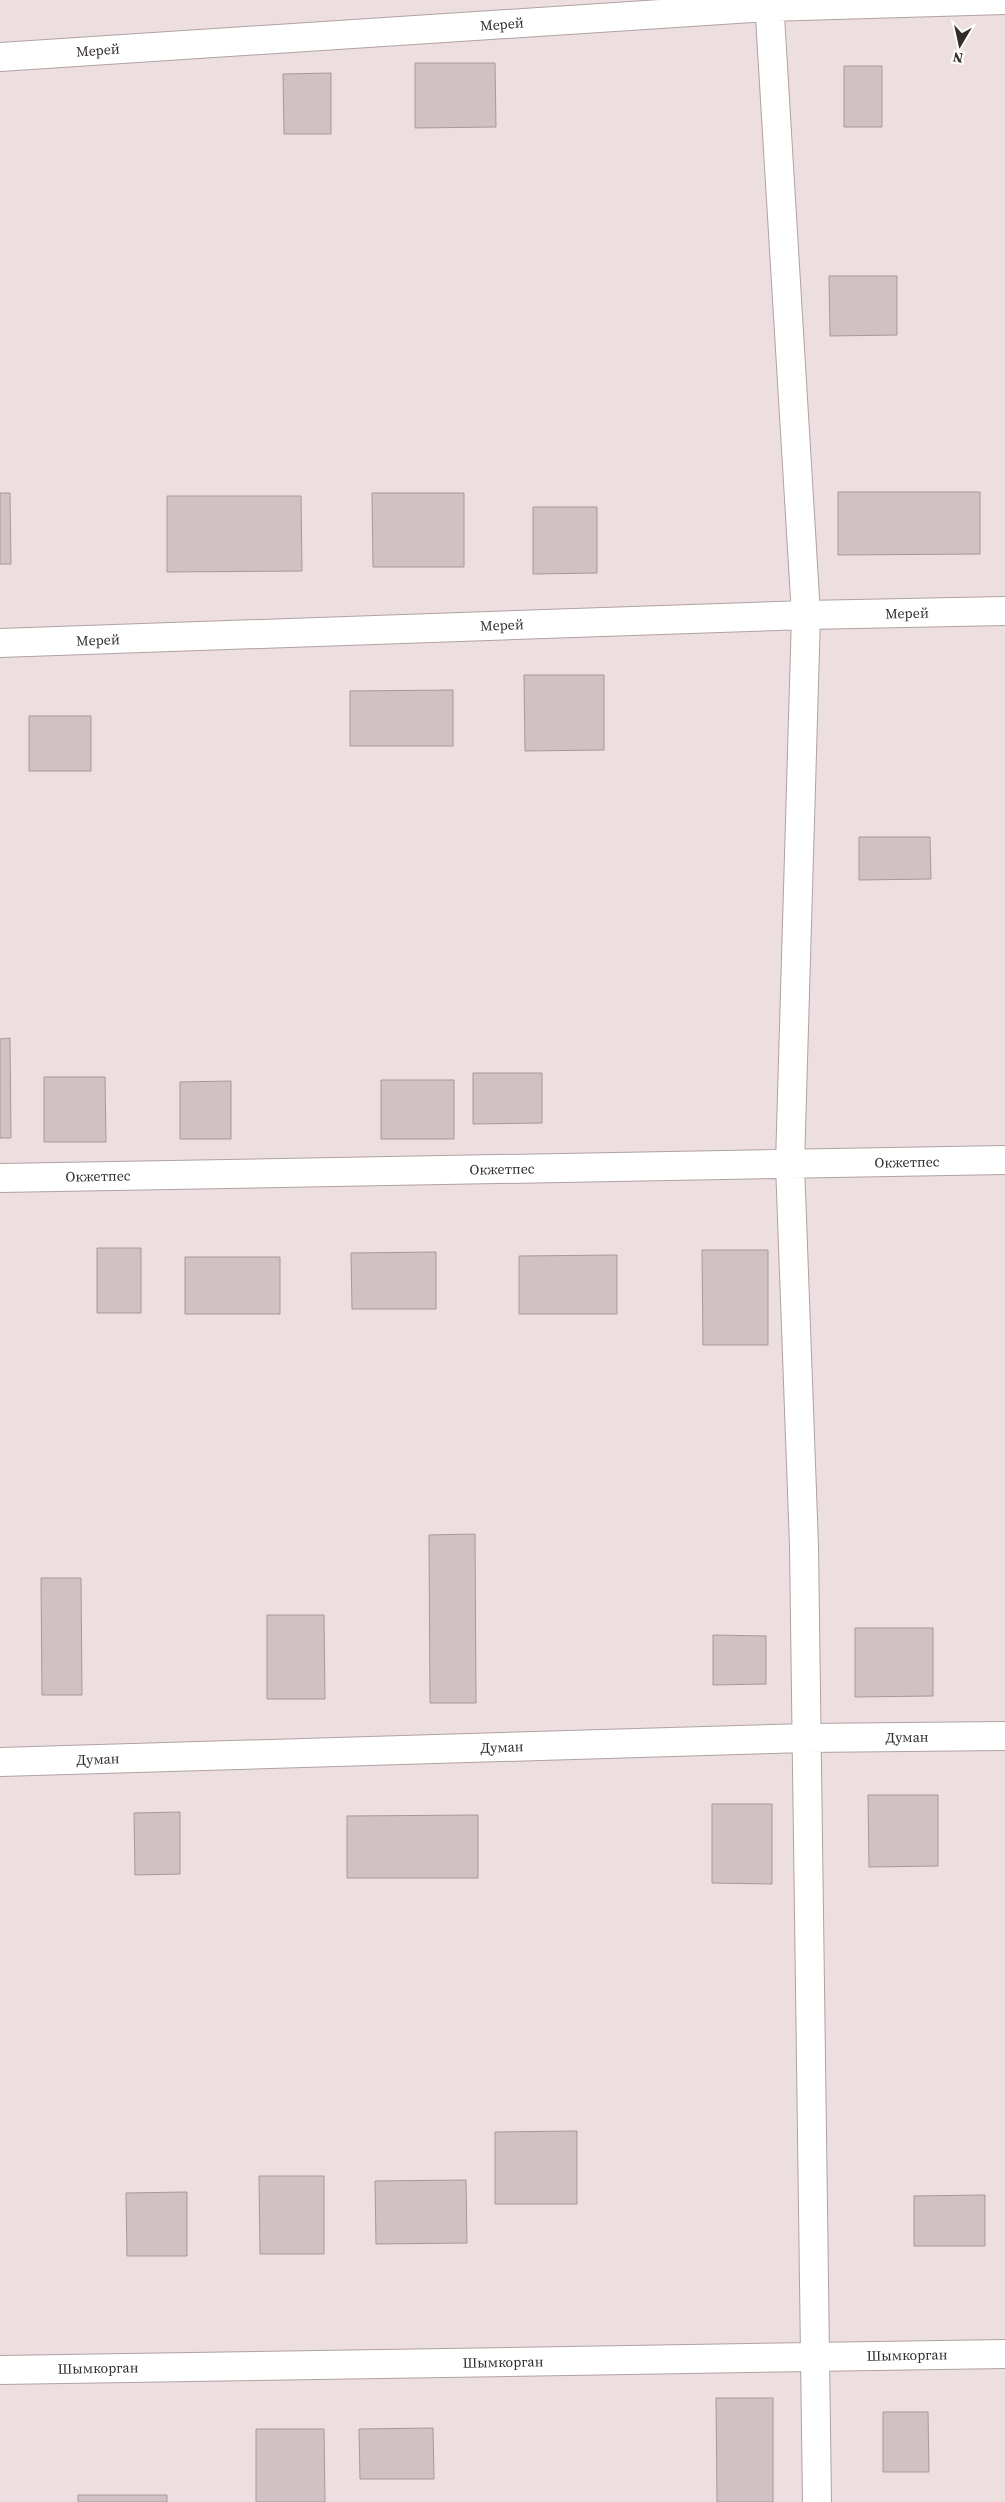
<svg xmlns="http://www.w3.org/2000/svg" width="1005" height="2502" font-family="'Source Serif 4',serif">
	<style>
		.building { fill: #d0c1c2; stroke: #a7999a }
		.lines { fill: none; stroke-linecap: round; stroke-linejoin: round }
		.minor-casing { stroke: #b0a2a2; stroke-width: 30 }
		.minor { stroke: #fff; stroke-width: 28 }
		.labels { text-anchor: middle; stroke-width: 4.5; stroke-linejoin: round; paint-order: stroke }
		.street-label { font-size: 14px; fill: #322c2c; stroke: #fff }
	</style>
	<rect width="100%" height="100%" fill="#eddedf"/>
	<path class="building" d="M415,63H495L496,127L415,128Z
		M844,66H882V127H844Z
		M331,73V134H284L283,74Z
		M829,276H897V335L830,336Z
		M838,492H980V554L838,555Z
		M0,493H10L11,564H0Z
		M372,493H464V567H373Z
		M167,496H301L302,571L167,572Z
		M533,507H597V573L533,574Z
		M524,675H604V750L525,751Z
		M453,690V746H350V691Z
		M29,716H91V771H29Z
		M859,837H930L931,879L859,880Z
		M10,1038L11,1138H0V1039Z
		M473,1073H542V1123L473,1124Z
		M44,1077H105L106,1142H44Z
		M381,1080H454V1139H381Z
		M231,1081V1139H180V1082Z
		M97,1248H141V1313H97Z
		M702,1250H768V1345H703Z
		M436,1252V1309H352L351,1253Z
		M617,1255V1314H519V1256Z
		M185,1257H280V1314H185Z
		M475,1534L476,1703H430L429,1535Z
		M41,1578H81L82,1695H42Z
		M267,1615H324L325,1699H267Z
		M855,1628H933V1696L855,1697Z
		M713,1635L766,1636V1684L713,1685Z
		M868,1795H938V1866L869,1867Z
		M712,1804H772V1884L712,1883Z
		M180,1812V1874L135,1875L134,1813Z
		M478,1815V1878H347V1816Z
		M577,2131V2204H495V2132Z
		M259,2176H324V2254H260Z
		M466,2180L467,2243L376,2244L375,2181Z
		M187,2192V2256H127L126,2193Z
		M985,2195V2246H914V2196Z
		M716,2398H773V2502H717Z
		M883,2412H928L929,2472H883Z
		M433,2428L434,2479H360L359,2429Z
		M256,2429H324L325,2502H256Z
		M78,2495H167V2502H78Z"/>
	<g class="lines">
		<defs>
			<path id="minor" d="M769,0L806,615L790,1164L804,1546L817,2502
				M0,57L768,7L1005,0
				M0,643L806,615L1005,611
				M0,1178L1005,1160
				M0,1762L806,1738L1005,1736
				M0,2370L1005,2354"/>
		</defs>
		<use href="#minor" class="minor-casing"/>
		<use href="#minor" class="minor"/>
	</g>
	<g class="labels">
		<g class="street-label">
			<text transform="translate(502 24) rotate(-4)" y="5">Мерей</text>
			<text transform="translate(98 50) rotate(-4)" y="5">Мерей</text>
			<text transform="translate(907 613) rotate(-1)" y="5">Мерей</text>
			<text transform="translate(502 625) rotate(-2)" y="5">Мерей</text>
			<text transform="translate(98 640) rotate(-2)" y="5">Мерей</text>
			<text transform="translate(907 1162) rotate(-1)" y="5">Окжетпес</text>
			<text transform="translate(502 1169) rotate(-1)" y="5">Окжетпес</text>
			<text transform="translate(98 1176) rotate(-1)" y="5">Окжетпес</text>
			<text transform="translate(907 1737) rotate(-1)" y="5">Думан</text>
			<text transform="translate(502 1747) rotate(-2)" y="5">Думан</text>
			<text transform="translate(98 1759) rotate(-2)" y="5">Думан</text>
			<text transform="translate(907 2355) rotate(-1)" y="5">Шымкорган</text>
			<text transform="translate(503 2362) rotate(-1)" y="5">Шымкорган</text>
			<text transform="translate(98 2368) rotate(-1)" y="5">Шымкорган</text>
		</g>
	</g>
	<g transform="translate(960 45) rotate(189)" stroke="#ffffff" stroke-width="4" paint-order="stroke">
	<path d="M0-4L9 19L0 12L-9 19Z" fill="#322c2c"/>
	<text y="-8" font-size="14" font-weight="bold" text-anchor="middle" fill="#322c2c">N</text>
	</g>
</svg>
